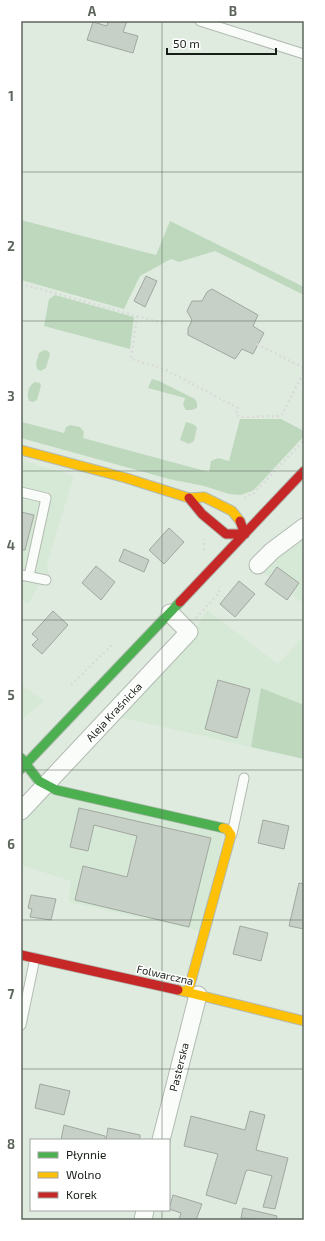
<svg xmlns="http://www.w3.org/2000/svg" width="325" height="1241" font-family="'Exo 2',sans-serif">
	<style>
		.built { fill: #d6e9d6 }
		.green { fill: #bed8be }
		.building { fill: #c7d0c7; stroke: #a0a7a0 }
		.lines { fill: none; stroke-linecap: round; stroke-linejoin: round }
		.lane-casing { stroke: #b1bab1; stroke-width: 11 }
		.street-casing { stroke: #b1bab1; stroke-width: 19 }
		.fast-casing { stroke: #b1bab1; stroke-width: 11 }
		.slow-casing { stroke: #b1bab1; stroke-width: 11 }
		.jam-casing { stroke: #b1bab1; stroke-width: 11 }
		.path { stroke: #d8dbd8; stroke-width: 2.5; stroke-dasharray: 2 3; stroke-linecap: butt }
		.lane { stroke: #fafcfa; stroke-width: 9 }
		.street { stroke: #fafcfa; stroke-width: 17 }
		.fast { stroke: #4caf50; stroke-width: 9 }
		.slow { stroke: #ffc107; stroke-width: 9 }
		.jam { stroke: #c62828; stroke-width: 9 }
		.grid { fill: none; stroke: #5d665d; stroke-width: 1; stroke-opacity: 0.55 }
		.labels { text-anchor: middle; stroke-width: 3; stroke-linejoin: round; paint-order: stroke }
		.street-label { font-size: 11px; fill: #171e17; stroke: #fff }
		.neatline { fill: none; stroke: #5d665d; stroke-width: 1.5 }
		.grid-label { font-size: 13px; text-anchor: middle; font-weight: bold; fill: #5d665d }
	</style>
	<rect width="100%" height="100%" fill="#e0ebe0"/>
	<path class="built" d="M21,460L74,476L47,564L51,585L41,582L28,604L21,599Z
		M304,535V604L262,572Z
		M207,610L278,664L304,636V705L261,689L251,747L119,717L177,658Z
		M21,684L44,701L21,720Z
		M48,792L224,834L200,931L69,902L71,881L21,865V822Z"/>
	<path class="green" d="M21,220L156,255L170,221L304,287V295L215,251L179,262L171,259L140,276L124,309L21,280Z
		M55,295L134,317L130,349L44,326L49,299Z
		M44,350L48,351L50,354L46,368L40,371L37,369L36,363L39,353Z
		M152,379L159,381L195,399L197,403V408L192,410H186L183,405L185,398L148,388Z
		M35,382L40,383L41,386L37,400L33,402L29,401C26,395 29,384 35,382Z
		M21,416L23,417L22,422L64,433L66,427L70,425L80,427L84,432L83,438L209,472L211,461L218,458L229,461L240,419H281L304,431V436L254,490L241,495L229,494L204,486L169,479L21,438Z
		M186,422L193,424L197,427L194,441L189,444L180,440Z
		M261,688L304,705V759L251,747Z"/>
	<path class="building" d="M108,21H127L123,32L138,36L133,53L87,40L93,22L107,26Z
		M146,276L157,281L145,307L134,301Z
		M212,289L258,315L253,326L264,333L253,354L242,349L235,359L188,335V329L192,320L187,311L192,301H202L207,292Z
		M21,512L34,515L25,550H21Z
		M169,528L184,542L164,564L149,550Z
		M124,549L149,560L144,572L119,561Z
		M96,566L115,582L101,600L82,583Z
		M277,567L299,583L287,600L265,584Z
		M239,581L255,594L235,617L220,604Z
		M53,611L68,625L42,654L32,645L38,639L32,634Z
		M218,680L250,689L237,738L205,729Z
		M79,808L211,838L189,927L75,900L83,866L127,877L137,836L94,825L88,851L70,847Z
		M263,820L289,826L284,849L258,843Z
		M299,883L304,884V929L289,926Z
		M31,895L56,899L51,920L30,917L32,909L28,908Z
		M240,926L268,933L261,961L233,954Z
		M40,1084L70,1091L64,1115L35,1108Z
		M250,1111L265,1115L256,1150L288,1158L275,1209L263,1207L272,1176L249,1170L246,1171L236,1204L206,1195L218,1154L184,1146L191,1116L245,1130Z
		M64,1125L105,1136V1140H61Z
		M108,1128L140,1135V1140H106Z
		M173,1195L202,1204L196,1220H179L181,1213L169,1209Z
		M243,1208L277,1216L276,1220L241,1218Z"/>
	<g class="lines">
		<defs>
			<path id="lane" d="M200,21L304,54
				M21,492L46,498L29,576
				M21,575L46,580
				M232,834L244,778
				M21,1025L35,958"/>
			<path id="street" d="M258,565L272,551L304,527
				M21,811L189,632L170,613
				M161,1140L198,995
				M143,1220L145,1210"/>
			<path id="fast" d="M21,758L39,781L56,790L223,828
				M21,769L180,602"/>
			<path id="slow" d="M21,450L126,478L189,498L204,497L232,511L240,521
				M178,990L304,1021
				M188,992L231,835L227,829L223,828"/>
			<path id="jam" d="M189,498L202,514L226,534H245L240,521
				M180,602L304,471
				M21,955L178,990"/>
		</defs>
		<use href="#lane" class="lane-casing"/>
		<use href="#street" class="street-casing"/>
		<use href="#fast" class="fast-casing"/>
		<use href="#slow" class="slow-casing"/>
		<use href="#jam" class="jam-casing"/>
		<path class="path" d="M21,284L166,324
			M137,316L131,359L164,369L238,408L236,415L242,417L281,416L304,372
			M257,344L304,368
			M244,498L254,493L304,440
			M204,550V539
			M196,618L219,593L220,586
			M71,685L113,644"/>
		<use href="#lane" class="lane"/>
		<use href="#street" class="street"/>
		<use href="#fast" class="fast"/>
		<use href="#slow" class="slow"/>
		<use href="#jam" class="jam"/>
	</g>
	<path class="grid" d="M162,21V1140M21,172H304M21,321H304M21,471H304M21,620H304M21,770H304M21,920H304M21,1069H304M162,1210V1220"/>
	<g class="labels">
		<g class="street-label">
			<text transform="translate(114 712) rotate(-47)" y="4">Aleja Kraśnicka</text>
			<text transform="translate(165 975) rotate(13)" y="4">Folwarczna</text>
			<text transform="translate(179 1067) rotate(-76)" y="4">Pasterska</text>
		</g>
	</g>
	<rect width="325" height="1241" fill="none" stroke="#ffffff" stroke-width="44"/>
	<rect x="30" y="1139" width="140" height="72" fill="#ffffff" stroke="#a2a5a2"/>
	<rect x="38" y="1152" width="20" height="6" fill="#4caf50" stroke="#a2a5a2"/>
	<text x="66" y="1159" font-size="12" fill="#171e17">Płynnie</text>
	<rect x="38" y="1172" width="20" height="6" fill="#ffc107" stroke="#a2a5a2"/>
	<text x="66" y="1179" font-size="12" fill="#171e17">Wolno</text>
	<rect x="38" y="1192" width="20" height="6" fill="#c62828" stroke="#a2a5a2"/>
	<text x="66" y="1199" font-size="12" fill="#171e17">Korek</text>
	<path d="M167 48v6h109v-6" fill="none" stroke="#171e17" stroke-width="2"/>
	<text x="173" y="48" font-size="12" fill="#171e17" stroke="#ffffff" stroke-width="3" paint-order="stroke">50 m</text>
	<rect x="22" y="22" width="281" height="1197" class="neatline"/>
	<g class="grid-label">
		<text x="92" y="16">A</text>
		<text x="233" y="16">B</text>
		<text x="11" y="101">1</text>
		<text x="11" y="251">2</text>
		<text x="11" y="401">3</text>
		<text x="11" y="550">4</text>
		<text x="11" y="700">5</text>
		<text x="11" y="849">6</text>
		<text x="11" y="999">7</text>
		<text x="11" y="1149">8</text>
	</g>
</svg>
